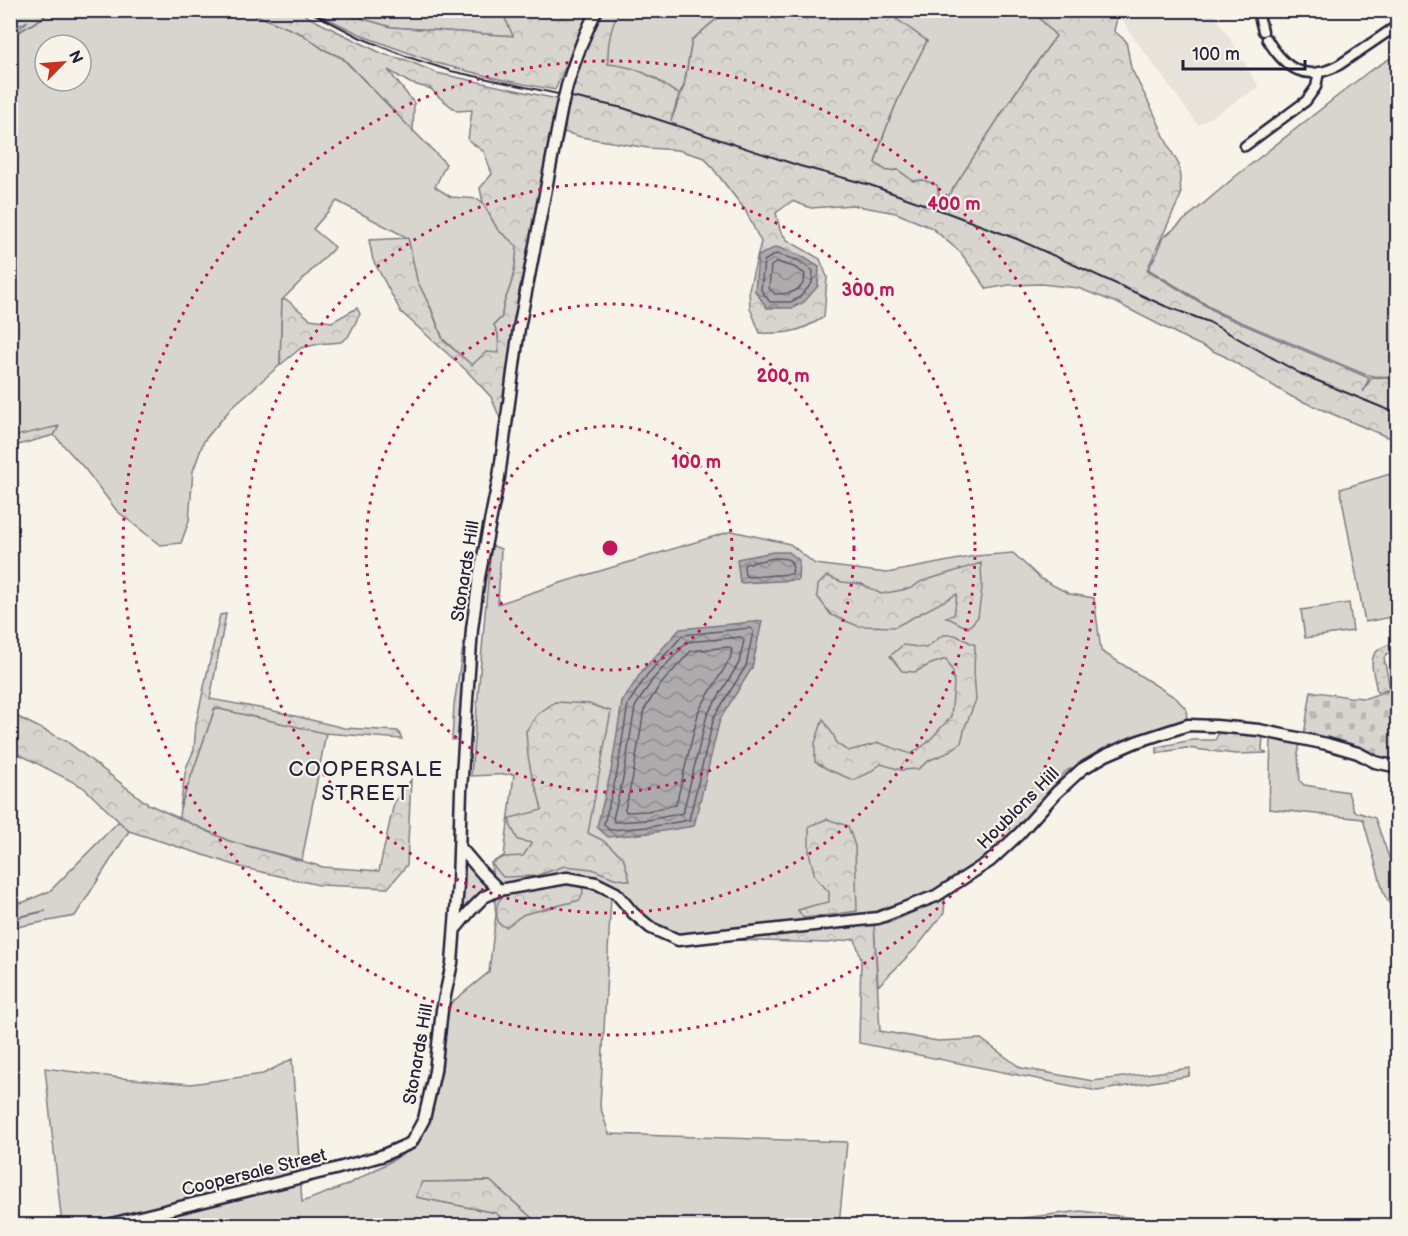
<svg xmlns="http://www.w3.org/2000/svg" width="1408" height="1236" font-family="'Balsamiq Sans',sans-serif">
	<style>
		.built { fill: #e7e3db }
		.grass { fill: #d8d5cf; stroke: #7d7c85; stroke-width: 1.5; fill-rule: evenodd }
		.forest { fill: url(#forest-crowns); stroke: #7d7c85; stroke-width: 1.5 }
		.cemetery { fill: url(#cemetery-stones); stroke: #7d7c85; stroke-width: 1.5 }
		.garden { fill: url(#garden-dots); stroke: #7d7c85; stroke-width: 1.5 }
		.water { fill: url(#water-waves); stroke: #76747f; stroke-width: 1.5 }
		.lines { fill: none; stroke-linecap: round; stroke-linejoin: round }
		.shore { stroke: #5a5969; stroke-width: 1.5 }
		.stream { stroke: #76747f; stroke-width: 2 }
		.minor-casing { stroke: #22223b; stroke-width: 13 }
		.tertiary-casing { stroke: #22223b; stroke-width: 15 }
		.minor { stroke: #f7f3e8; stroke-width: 8 }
		.tertiary { stroke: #f7f3e8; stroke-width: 10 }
		.rail { stroke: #22223b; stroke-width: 2 }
		.tertiary-bridge-casing { stroke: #22223b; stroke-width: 15; stroke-linecap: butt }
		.tertiary-bridge { stroke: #f7f3e8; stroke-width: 10 }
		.ring { fill: none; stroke: #c2185b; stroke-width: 3; stroke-dasharray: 3 6 }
		.labels { text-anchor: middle; stroke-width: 4.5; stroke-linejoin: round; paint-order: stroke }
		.street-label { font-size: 18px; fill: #22223b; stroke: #f7f3e8 }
		.quarter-label { font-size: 21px; letter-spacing: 1.5px; fill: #22223b; stroke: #f7f3e8 }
		.centre { fill: #c2185b; stroke: #f7f3e8; stroke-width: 3 }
		.ring-label { font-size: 18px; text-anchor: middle; font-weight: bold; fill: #c2185b; stroke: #f7f3e8; stroke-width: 4.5; stroke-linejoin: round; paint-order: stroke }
	</style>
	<defs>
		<pattern id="forest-crowns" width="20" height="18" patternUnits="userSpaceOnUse" patternTransform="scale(1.5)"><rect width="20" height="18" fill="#d8d5cf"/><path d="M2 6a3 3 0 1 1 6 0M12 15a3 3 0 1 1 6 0" fill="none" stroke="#b9b7b3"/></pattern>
		<pattern id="cemetery-stones" width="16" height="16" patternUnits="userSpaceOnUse" patternTransform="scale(1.5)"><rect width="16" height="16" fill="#d8d5cf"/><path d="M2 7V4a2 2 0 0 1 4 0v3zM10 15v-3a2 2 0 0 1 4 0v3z" fill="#b9b7b3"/></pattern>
		<pattern id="garden-dots" width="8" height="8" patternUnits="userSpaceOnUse" patternTransform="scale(1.5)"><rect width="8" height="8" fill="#d8d5cf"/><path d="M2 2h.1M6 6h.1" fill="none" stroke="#b9b7b3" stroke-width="1.8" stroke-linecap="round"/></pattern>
		<pattern id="water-waves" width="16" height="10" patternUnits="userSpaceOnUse" patternTransform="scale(1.5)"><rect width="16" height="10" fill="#aeabad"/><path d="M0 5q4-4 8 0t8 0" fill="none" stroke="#8d8b8e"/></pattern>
	</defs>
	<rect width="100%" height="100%" fill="#f7f3e8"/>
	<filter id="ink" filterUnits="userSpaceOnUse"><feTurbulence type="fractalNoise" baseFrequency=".0167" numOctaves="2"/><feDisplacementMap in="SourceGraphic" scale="12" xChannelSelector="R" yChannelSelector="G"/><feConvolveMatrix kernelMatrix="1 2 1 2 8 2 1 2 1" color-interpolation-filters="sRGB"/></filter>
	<g filter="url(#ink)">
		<path class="built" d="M1116,11H1213L1259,87L1198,125L1135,39Z"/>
		<path class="grass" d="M11,11H246L302,34L323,49L342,58L446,164L435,187L451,197L478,199L483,203L498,230L518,246C516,259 515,272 511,284C507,297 502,303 502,317L494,325L498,334L500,353L472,366L443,339L431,308L417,281L408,238L337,201L313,229L335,247L282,300L280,365L232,407L204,441L193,471L189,521L181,543L160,545L117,511L85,469L54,435L57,430L11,437L10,37L28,21L11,30ZM45,45H81V81H45Z
			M336,11H505V18L514,36L391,27Z
			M600,11H726L692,40L684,86L679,94L667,88L655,78L608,64Z
			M883,11H1033L1056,36L1013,96L940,210L923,180L913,181L898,170L887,171L875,163C886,120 907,80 927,41Z
			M1397,54V377L1374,376L1364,374L1220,313L1148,269L1158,252L1162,239L1236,176L1368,72Z
			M1397,472V616L1365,622L1340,489Z
			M732,531L790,544L815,564L887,573L975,556L1013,553L1041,579L1070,594L1094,598L1101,651L1176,698L1186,709L1187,720L1140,736L1066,771L1026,819L994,851L941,892L896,911L681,937L665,932L611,896L600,1106L609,1134L847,1142L839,1225H540L490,1181L422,1182L416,1197L496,1213L509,1225H62L45,1068L121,1078L191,1084L263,1074L292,1059L302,1202L347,1185L395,1159L421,1140L435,1071L445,1008L489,972L496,914L491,863L504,856L514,774L471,776L491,545L501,549L498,604L557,584Z
			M1349,603L1353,631L1305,638L1301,610Z
			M464,640L466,672L462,739L452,740L454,705Z
			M215,708L326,733L302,860L229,841L179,818L180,808Z
			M1271,737L1300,742L1298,754L1300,781L1304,785L1348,792L1354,811L1375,818L1397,880V917L1384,894L1363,819L1269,809Z
			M119,821L129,831L75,916L11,928L10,905L24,902L50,891Z
			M464,855L487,883L488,887L484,893L459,918L463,883Z
			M945,898L944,913L917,947L878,986L874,925L891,922Z
			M1134,1218L1397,1221L1398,1225L1136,1226Z"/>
		<path class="forest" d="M246,11H298L316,21L383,54L406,60L437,73L557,99L529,249L503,425L491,397L467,371L401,312L373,260L369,240L408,238L417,280L431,309L443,340L472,365L486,352L499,353L498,334L494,325L502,317C502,303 507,297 511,284C515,272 516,259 517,246L498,230L483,203L480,188L492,174L484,152L468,140L472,110L457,111L439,97L431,89L410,83L388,70L414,103L413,131L343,58L323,49L302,34Z
			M312,11H336L391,27L513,36L505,18V11H590L555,90L499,79L436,63L368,38L320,15Z
			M600,11H619C610,28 607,44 608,64C623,65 640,70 654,78C663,83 670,90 679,94L671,121L684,86L692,40L726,11H883L888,13L927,41C907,80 886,120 875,163L887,171L898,170L913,181L923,180L937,185L940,200V209L1013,96L1056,36L1033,11H1116L1118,13L1114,31L1126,41L1131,68L1153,111L1169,147L1179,165L1181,195L1147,270L1221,315L1369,378L1363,392L1372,377L1397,379V441L1292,397L1224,356L1191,341L1117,303L1078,288L1041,284L1009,285L987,289L961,253L932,228L896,213L852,205L811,208L792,201L776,213L780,230L787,240L820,259L827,277L824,317C800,332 788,334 760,333L750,308L749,289L761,242L745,210L705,158L678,150L648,148L581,137L557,130L566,96Z
			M282,300H287L310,319L332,322L357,308L360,314L348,337L341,342L319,344L301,348L280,365Z
			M59,426L54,435L11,447V437Z
			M981,563L982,588L978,617L968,628L946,617L954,615L957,594L895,627L858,626L831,615L817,596L818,585L827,576L842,582L862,584L881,594L912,588L920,582Z
			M226,614L210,699L270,710L344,728L398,731L402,739L324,733L215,708L180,808L186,768L194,750L196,723L220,615Z
			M943,635H955L975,645L974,673L976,700L965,727L961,743L945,754L930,760L918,769L901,770L881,764L867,774L853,780L829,770L815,762V743L823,719L834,736L837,744L848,751L879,743L911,754L927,743L951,717L954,685L953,672L946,659L931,664L915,672L902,671L890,656L903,645L926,648Z
			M555,702L589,704L611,711L588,833L602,840L623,857L630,881L614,878L592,869L565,866L535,876L503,877L491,863L504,857L523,856L532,843L518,840L510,824V818L542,810L538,793L532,777L528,756L526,731L538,714Z
			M10,713L66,741L148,804L229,841L323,867L379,871L394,803L411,780L407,865L388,888L319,885L244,868L129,831L83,787L11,750Z
			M1220,731L1263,736L1262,750L1266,753L1236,754L1186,748L1157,753V747L1192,740H1215Z
			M827,819L848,826L855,846L857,911L830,915L803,918L798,910L815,905L829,902V892L815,877L809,852V826Z
			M577,883L582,886L583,893L580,900L525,914C518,917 513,923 506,927L499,924C494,911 496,899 508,892Z
			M874,925L880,1031L938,1041L981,1039L1021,1068L1093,1081L1190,1068L1189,1076L1097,1091L859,1043L861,959L855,939L827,943L733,940Z
			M490,1181L540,1225H509L496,1213L416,1197L422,1182Z
			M1081,1211L1134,1218L1136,1225H1003L1023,1218Z"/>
		<path class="cemetery" d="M1393,689L1397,693V764L1375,759L1353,745L1304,735L1311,691L1349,697L1366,698Z"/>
		<path class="garden" d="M1397,642V650L1387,654L1384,658L1390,688L1377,692C1372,663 1363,651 1397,642Z"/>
		<path class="water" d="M776,247L800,255L819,267L818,286L804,302L793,308H767L755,291L758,256Z
			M773,552H789L799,560L798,580L740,583L737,559Z
			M762,621L752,668L720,719L694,826L650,833L608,837L597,827L611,771L622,702L642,671L680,629Z"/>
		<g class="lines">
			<path class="shore" d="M776,254L797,260L813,271L812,283L800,297L791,302H770L761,290L764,261Z
				M777,262L794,267L805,274C805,292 789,294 775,294L769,288L771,266Z
				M774,558C787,558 795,558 792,574L748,577L745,575L744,566L745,564Z
				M750,628L752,629L753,632L746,666L714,717L689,820L649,827L609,830L604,824L617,773L628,704L647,675L683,635Z
				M741,637L744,640L739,663L707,715L683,813L648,820L614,822L613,819L624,774L635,707L653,679L687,642Z
				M729,647L732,650L730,659L699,710L676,805L647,811L626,812L625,809L633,776L644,710L660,685L691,651Z"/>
			<path class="stream" d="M10,37L44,17L42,10
				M10,919L45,911"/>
			<defs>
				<path id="minor" d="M1260,10L1259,16L1263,31
					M1267,39C1285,69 1306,83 1339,65L1398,25
					M1245,146L1306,101L1316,87L1319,72"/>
				<path id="tertiary" d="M567,86C575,60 584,34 597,10
					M460,847L482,873L499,890
					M456,928L471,910L484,897L499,890L567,878L596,883L616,893L633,913L651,928L678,940L878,918L936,896L990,861L1019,834L1056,793L1082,769L1106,755L1136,742L1188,725L1216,726L1259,730L1327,744L1358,753L1375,762L1398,767
					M103,1226L335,1169L381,1156L411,1143L424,1119L435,1071L442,1010L452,963L458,884L461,791L467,700L472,629L479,577L499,477L519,328L562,106"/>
			</defs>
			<use href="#minor" class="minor-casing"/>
			<use href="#tertiary" class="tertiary-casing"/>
			<use href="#minor" class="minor"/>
			<use href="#tertiary" class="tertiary"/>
			<path class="rail" d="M307,10L361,38L408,57L451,71L623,108L800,166L870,185L940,210L1017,239L1165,306L1209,322L1301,374L1398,414"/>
			<defs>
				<path id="tertiary-bridge" d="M562,106L567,86"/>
			</defs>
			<use href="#tertiary-bridge" class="tertiary-bridge-casing"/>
			<use href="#tertiary-bridge" class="tertiary-bridge"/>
		</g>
	</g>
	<g class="ring">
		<circle cx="610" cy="548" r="122"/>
		<circle cx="610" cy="548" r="244"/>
		<circle cx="610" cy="548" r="365"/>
		<circle cx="610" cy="548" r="487"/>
	</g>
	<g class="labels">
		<g class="street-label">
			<text transform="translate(465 571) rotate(-81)" y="6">Stonards Hill</text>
			<text transform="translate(1018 808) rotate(-45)" y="6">Houblons Hill</text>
			<text transform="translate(418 1054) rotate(-80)" y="6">Stonards Hill</text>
			<text transform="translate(254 1172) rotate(-14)" y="6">Coopersale Street</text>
		</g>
		<g class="quarter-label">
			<text x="366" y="776">COOPERSALE<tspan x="366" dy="24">STREET</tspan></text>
		</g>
	</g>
	<circle cx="610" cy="548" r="9" class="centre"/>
	<g class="ring-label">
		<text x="954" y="210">400 m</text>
		<text x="868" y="296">300 m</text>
		<text x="783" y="382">200 m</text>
		<text x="696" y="468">100 m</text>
	</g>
	<rect width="1408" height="1236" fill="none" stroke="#f7f3e8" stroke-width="36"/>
	<rect x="18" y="18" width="1372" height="1200" fill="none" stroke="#22223b" stroke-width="2" filter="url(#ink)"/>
	<g transform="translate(63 63) rotate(65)"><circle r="28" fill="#f7f3e8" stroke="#a29fa3" stroke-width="1.5"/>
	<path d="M0-4.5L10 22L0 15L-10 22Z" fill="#c8321e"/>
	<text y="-9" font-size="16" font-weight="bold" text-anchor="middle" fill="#22223b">N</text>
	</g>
	<path d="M1183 60v9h122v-9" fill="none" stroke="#22223b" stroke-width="3"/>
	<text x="1192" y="60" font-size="18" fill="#22223b" stroke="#f7f3e8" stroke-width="4.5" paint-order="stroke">100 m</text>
</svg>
